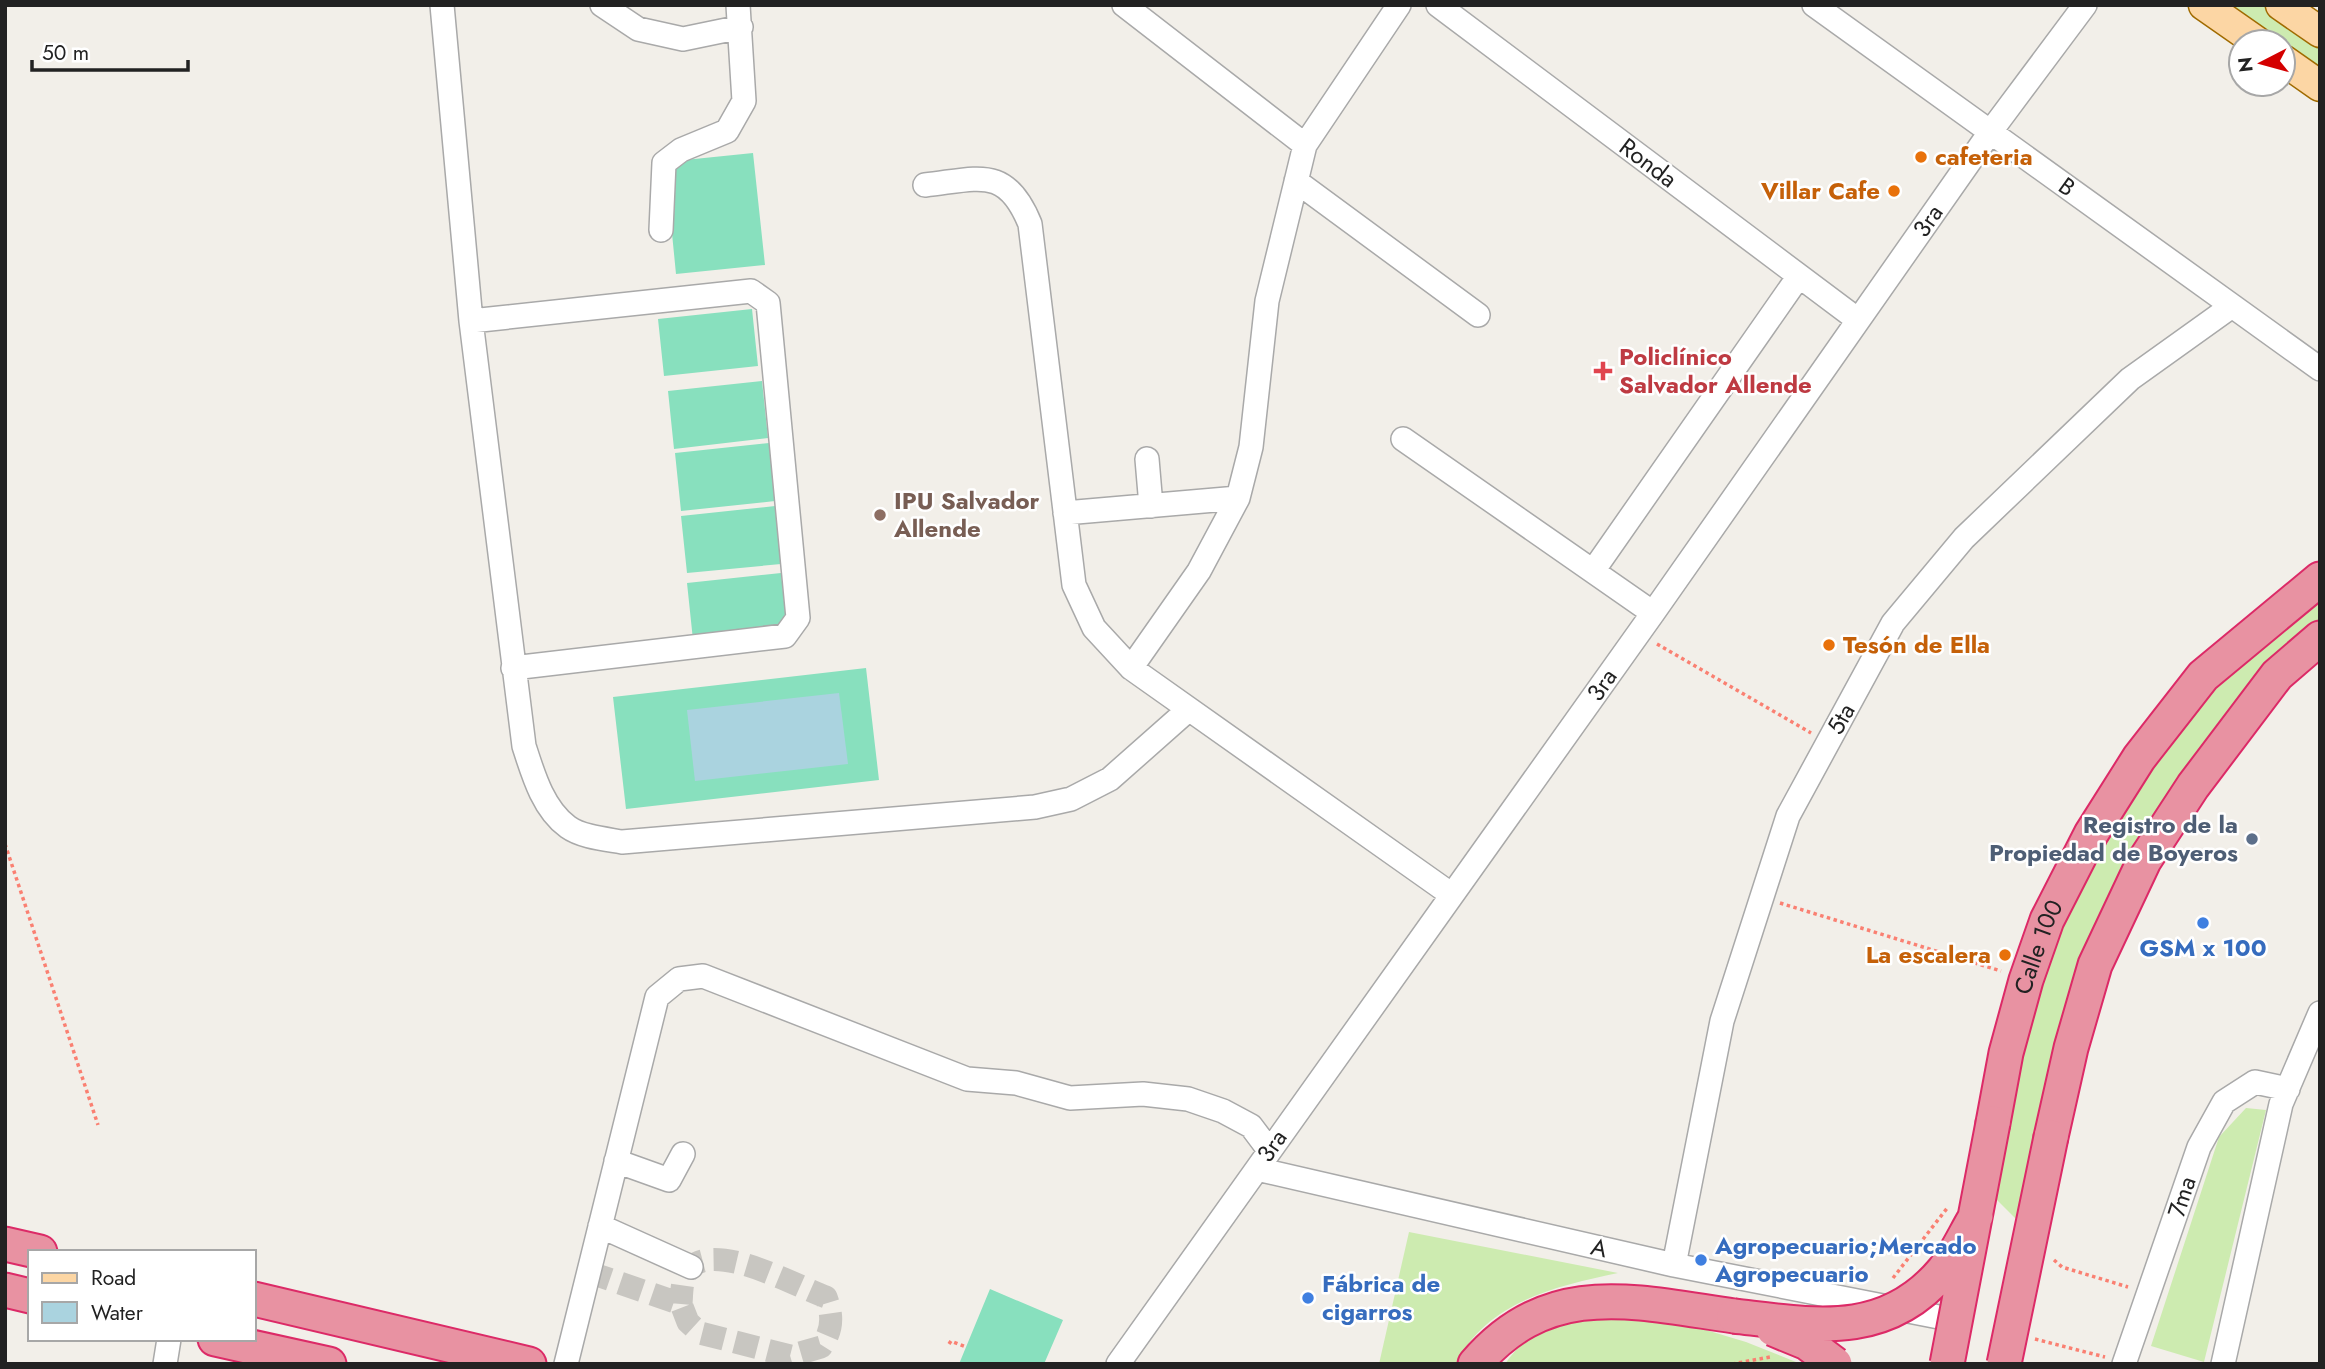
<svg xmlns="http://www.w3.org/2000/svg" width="2325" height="1369" font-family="Jost,sans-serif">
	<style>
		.grass { fill: #cdebb0 }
		.pitch { fill: #88e0be }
		.water { fill: #aad3df }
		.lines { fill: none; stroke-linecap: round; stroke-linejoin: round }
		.minor-tunnel { stroke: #c8c6c1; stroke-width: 23; stroke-dasharray: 23 11; stroke-linecap: butt }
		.minor-casing { stroke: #a9a9a9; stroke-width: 26 }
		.major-casing { stroke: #a06b00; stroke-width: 33 }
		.highway-casing { stroke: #dc2a67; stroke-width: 37 }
		.path { stroke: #fa8072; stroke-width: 3.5; stroke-dasharray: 3.5 3.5; stroke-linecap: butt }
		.minor { stroke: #fff; stroke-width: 23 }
		.major { stroke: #fcd6a4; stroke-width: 30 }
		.highway { stroke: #e892a2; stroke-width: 33 }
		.highway-bridge-casing { stroke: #dc2a67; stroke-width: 37; stroke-linecap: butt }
		.highway-bridge { stroke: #e892a2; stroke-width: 33 }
		.food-dot { fill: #e8710a; stroke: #fff; stroke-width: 2.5 }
		.health-dot { fill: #e0444e; stroke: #fff; stroke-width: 2.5 }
		.education-dot { fill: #8d6e63; stroke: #fff; stroke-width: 2.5 }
		.service-dot { fill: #5c6f8a; stroke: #fff; stroke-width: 2.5 }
		.shop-dot { fill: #3f7fe0; stroke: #fff; stroke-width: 2.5 }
		.labels { text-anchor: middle; stroke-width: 5; stroke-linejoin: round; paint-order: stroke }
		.food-label { font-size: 24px; font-weight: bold; fill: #c56008; stroke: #fff; text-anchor: start }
		.street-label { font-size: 24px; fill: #222; stroke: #fff }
		.health-label { font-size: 24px; font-weight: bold; fill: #be3a42; stroke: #fff; text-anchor: start }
		.education-label { font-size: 24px; font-weight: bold; fill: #785e54; stroke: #fff; text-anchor: start }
		.service-label { font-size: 24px; font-weight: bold; fill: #4e5e75; stroke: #fff; text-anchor: end }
		.shop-label { font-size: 24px; font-weight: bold; fill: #366cbe; stroke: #fff; text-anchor: start }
	</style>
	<rect width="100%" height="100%" fill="#f2efe9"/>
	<path class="grass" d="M2223,5H2268L2320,41V74L2283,48V42H2275Z
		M2320,593V623L2136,852L2020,1223L1991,1194L2018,1056L2058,923L2102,837L2211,684Z
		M2246,1108L2266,1110L2204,1362L2151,1346L2219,1137Z
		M1409,1232L1618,1273C1556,1286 1486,1302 1456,1364H1379Z
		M1596,1312L1686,1324L1746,1342L1801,1364H1505C1528,1330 1559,1322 1596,1312Z"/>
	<path class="pitch" d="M753,153L765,265L676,274L665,162Z
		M752,309L758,366L664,376L658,319Z
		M762,381L768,438L674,449L668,391Z
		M769,443L775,501L681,511L675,453Z
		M775,506L781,564L687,573L681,516Z
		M781,573L787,630L693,640L687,583Z
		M866,668L879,780L626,809L613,697Z
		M990,1289L1063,1320L1044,1364H959Z"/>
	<path class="water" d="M839,693L848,764L695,781L687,710Z"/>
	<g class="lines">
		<path class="minor-tunnel" d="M588,1272L681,1304L688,1322L700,1333L790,1356L821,1347C833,1329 833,1317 826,1297C796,1286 718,1242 691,1267C681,1276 682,1292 681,1304"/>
		<defs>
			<path id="minor" d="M442,5L471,321L524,746C533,774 543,809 568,827C582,837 605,839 622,842L1035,807L1071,799L1110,779L1188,710
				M602,5L638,29L683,39L741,27
				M1124,5L1305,145
				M1438,5L1858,320
				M1814,5L2320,369
				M1296,181L1478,315
				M925,185C979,179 1006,165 1030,224L1074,585L1094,628L1131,668L1452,895
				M661,230L664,163L681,150L727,131L744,101L738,5
				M471,321L751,291L768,303L798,618L785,636L513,668
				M1403,439L1653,613
				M1147,459L1151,506
				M1065,513L1238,498
				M1593,571L1799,276
				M1131,668L1199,571L1238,498L1251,447L1267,301L1305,145L1399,5
				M616,1161L669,1180L683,1154
				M1257,1169L1674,1265L1944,1318
				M600,1226L691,1267
				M1674,1265L1722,1021L1788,816L1893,623L1964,538L2130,379L2232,306
				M165,1364L169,1339
				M566,1364L657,997L679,979L703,976L967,1079L1016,1083L1070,1098L1143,1094L1188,1099L1223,1111L1251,1126L1269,1150
				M1118,1364L1653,613L1991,131L2085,5
				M2124,1364L2199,1147L2224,1102L2255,1082L2288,1089
				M2223,1364L2281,1104L2320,1013"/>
			<path id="major" d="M2204,5L2257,42
				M2281,5L2320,32
				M2283,60L2320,86"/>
			<g id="highway">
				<path id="s1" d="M1993,1123L2006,1053L2026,980L2047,920L2091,834L2139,758L2203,676L2320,579"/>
				<path d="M2051,1137L2071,1048L2095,965L2144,861L2193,786L2277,675L2320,638"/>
				<path d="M5,1244L40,1252"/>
				<path d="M5,1290L30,1296"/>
				<path d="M254,1299L529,1364"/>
				<path d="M215,1339L329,1364"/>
				<path d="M1475,1364C1549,1277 1635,1302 1734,1316"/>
			</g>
		</defs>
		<use href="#minor" class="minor-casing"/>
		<use href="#major" class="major-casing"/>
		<use href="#highway" class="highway-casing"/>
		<path class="path" d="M1657,644L1811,733
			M5,844L98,1125
			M1780,903L2001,971
			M2054,1260L2062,1267L2128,1287
			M1893,1278L1948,1207
			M2035,1339L2105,1357
			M949,1344L951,1341L966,1347
			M1732,1364L1770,1357"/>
		<use href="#minor" class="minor"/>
		<use href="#major" class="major"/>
		<use href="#highway" class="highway"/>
		<defs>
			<path id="highway-bridge" d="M1734,1316C1813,1325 1885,1340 1943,1271C1956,1255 1965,1234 1976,1216
				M1773,1329L1807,1343L1835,1364
				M1947,1364L1993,1123
				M2004,1364L2051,1137"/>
		</defs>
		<use href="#highway-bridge" class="highway-bridge-casing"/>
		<use href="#highway-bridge" class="highway-bridge"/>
	</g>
	<g class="food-dot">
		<circle cx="1921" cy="157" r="7"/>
		<circle cx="1894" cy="191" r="7"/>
		<circle cx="1829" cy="645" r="7"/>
		<circle cx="2005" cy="955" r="7"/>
	</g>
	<path class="health-dot" d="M1599.5 360.5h7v7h7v7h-7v7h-7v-7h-7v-7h7z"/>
	<circle class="education-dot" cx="880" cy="515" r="7"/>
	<circle class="service-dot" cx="2252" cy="839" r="7"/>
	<g class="shop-dot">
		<circle cx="2203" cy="923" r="7"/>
		<circle cx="1701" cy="1260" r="7"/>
		<circle cx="1308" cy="1298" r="7"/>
	</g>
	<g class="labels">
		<g class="food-label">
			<text x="1935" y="165">cafeteria</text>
			<text x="1880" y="199" text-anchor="end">Villar Cafe</text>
			<text x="1843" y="653">Tesón de Ella</text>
			<text x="1991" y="963" text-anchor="end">La escalera</text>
		</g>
		<g class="street-label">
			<text transform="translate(1648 163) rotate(37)" y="8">Ronda</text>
			<text transform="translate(2067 187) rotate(36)" y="8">B</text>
			<text transform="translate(1928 221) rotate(-55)" y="8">3ra</text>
			<text transform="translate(1602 685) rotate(-55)" y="8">3ra</text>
			<text transform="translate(1841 719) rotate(-61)" y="8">5ta</text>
			<text dy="8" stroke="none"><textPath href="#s1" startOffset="182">Calle 100</textPath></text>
			<text transform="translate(1272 1146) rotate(-55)" y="8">3ra</text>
			<text transform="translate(2182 1197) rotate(-72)" y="8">7ma</text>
			<text transform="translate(1599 1248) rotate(13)" y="8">A</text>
		</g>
		<g class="health-label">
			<text x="1619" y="365">Policlínico<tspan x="1619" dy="28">Salvador Allende</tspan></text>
		</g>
		<g class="education-label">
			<text x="894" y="509">IPU Salvador<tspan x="894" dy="28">Allende</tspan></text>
		</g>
		<g class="service-label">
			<text x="2238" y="833">Registro de la<tspan x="2238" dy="28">Propiedad de Boyeros</tspan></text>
		</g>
		<g class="shop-label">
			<text x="2203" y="956" text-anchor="middle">GSM x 100</text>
			<text x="1715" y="1254">Agropecuario;Mercado<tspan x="1715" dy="28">Agropecuario</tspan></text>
			<text x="1322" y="1292">Fábrica de<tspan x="1322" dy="28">cigarros</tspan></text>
		</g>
	</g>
	<rect width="2325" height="1369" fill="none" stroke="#222222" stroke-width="14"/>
	<rect x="28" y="1250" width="228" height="91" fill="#ffffff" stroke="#a7a7a7" stroke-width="2"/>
	<rect x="42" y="1273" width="35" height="10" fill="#fcd6a4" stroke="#a7a7a7" stroke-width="2"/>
	<text x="91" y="1285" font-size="21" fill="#222222">Road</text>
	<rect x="42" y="1302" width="35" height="21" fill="#aad3df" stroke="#a7a7a7" stroke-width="2"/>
	<text x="91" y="1320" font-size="21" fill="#222222">Water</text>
	<g transform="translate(2262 63) rotate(264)"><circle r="33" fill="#ffffff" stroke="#a7a7a7" stroke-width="2"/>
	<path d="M0-5L12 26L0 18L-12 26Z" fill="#d40000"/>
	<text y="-10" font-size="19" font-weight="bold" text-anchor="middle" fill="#222222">N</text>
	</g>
	<path d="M32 60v10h156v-10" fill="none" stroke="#222222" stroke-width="3.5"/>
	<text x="42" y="60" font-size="21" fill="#222222" stroke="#ffffff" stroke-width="5" paint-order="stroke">50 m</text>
</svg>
